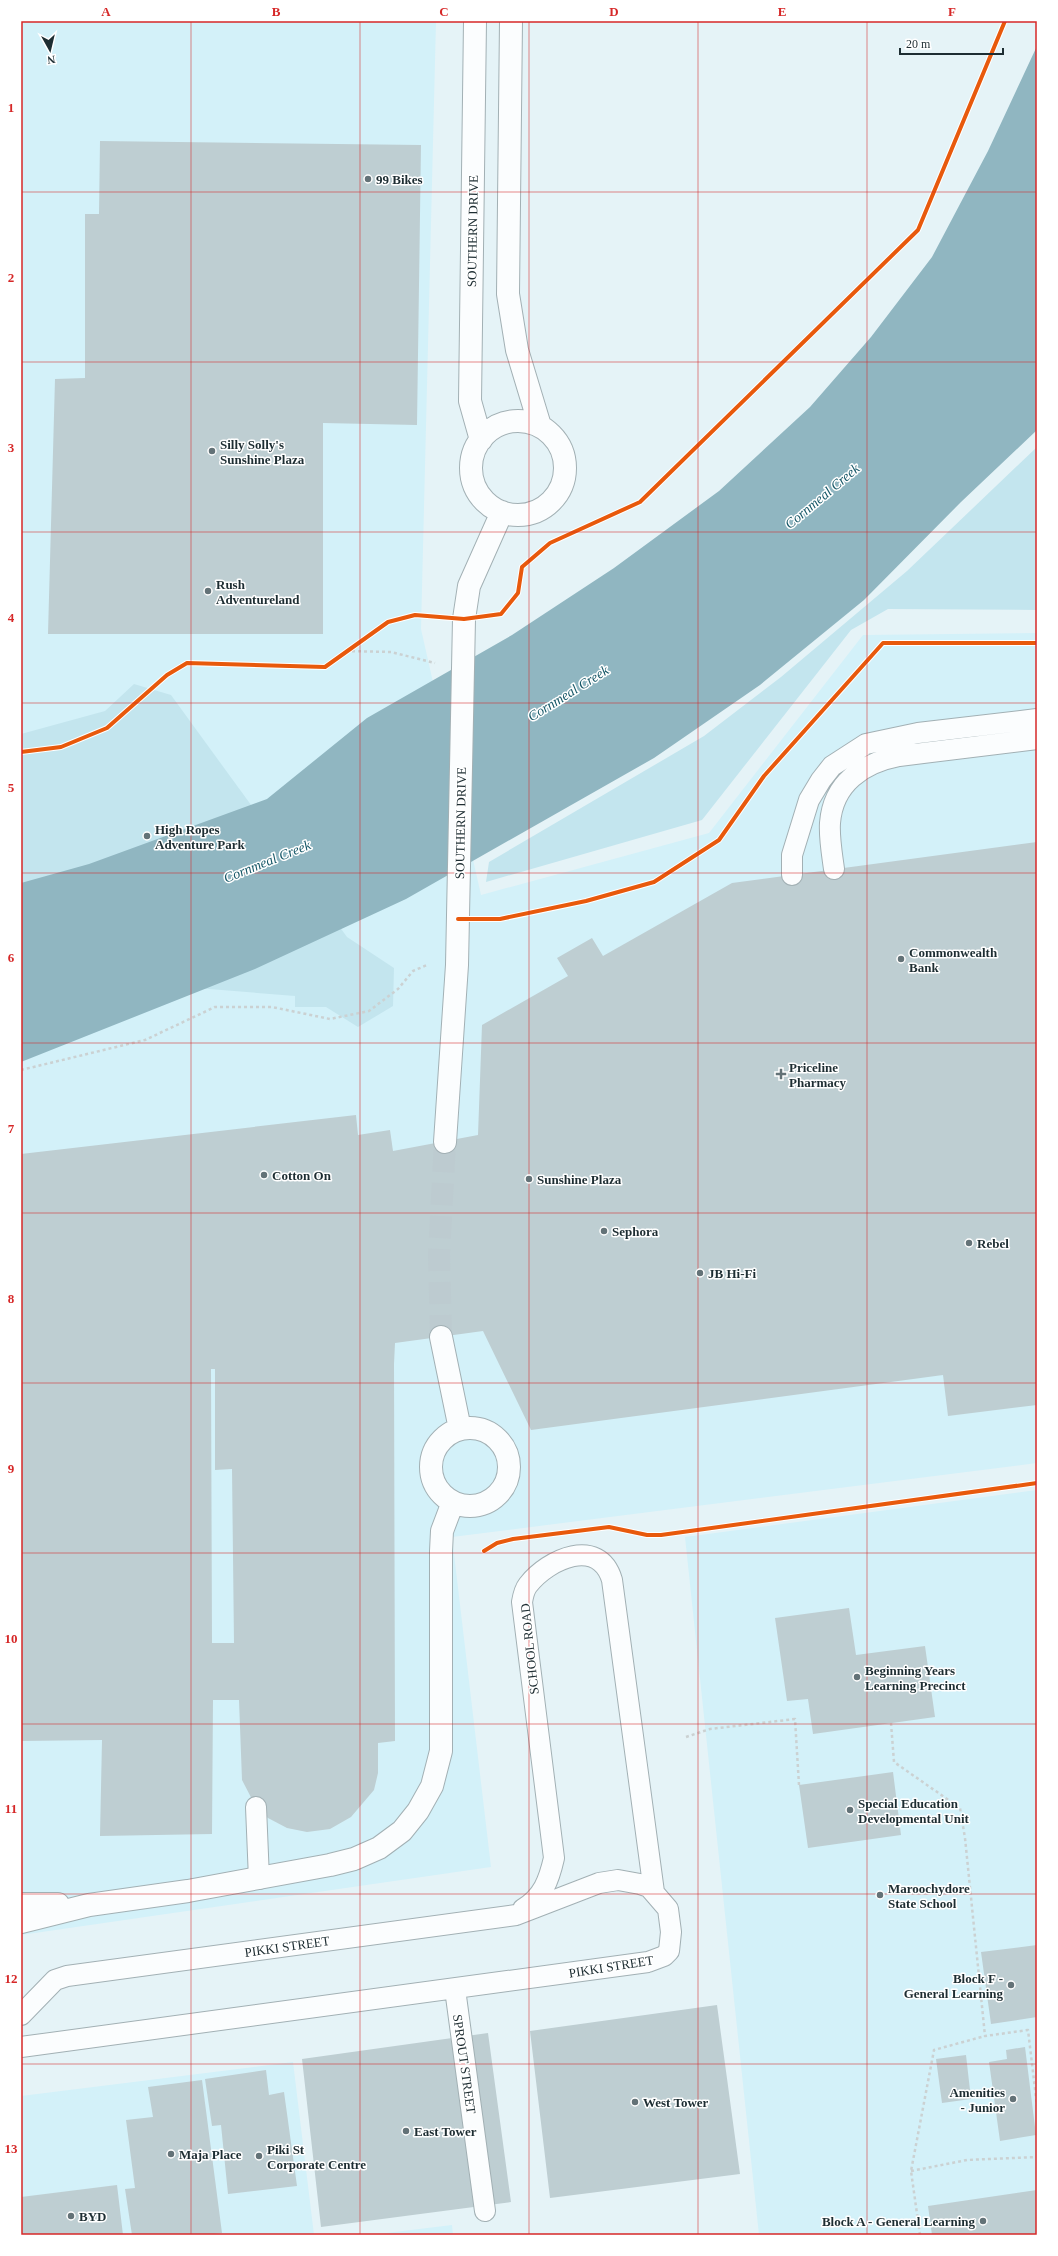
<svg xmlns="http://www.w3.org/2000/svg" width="1058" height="2256" font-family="Georgia,serif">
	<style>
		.built { fill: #d3f1f9 }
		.green { fill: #c3e5ee }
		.water { fill: #90b6c1 }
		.building { fill: #beced2; fill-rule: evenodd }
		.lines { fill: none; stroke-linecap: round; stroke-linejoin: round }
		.tertiary-tunnel { stroke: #bdcbd0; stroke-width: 22; stroke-dasharray: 22 11; stroke-linecap: butt }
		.service-casing { stroke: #a2b0b4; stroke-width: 22 }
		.tertiary-casing { stroke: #a2b0b4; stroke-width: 24 }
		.path { stroke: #cbd1d2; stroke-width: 2.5; stroke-dasharray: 3 3; stroke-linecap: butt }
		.service { stroke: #fbfdfe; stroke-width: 20 }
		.tertiary { stroke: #fbfdfe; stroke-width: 22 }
		.cycleway-casing { stroke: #fff; stroke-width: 6 }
		.cycleway { stroke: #e8590c; stroke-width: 4 }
		.grid { fill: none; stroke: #d62828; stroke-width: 1; stroke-opacity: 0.55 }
		.poi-dot { fill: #637277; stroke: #fff; stroke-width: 1.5 }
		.labels { text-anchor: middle; stroke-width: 3; stroke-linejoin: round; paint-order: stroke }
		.poi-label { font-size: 13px; font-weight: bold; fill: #1d2d32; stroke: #fff; text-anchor: start }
		.street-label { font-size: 13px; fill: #1d2d32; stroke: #fff }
		.water-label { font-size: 14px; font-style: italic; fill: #175868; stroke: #fff }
		.neatline { fill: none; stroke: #d62828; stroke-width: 1.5 }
		.grid-label { font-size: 13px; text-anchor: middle; font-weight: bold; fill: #d62828 }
	</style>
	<rect width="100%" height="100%" fill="#e5f3f7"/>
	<path class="built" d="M21,21H436L421,629L481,895L709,833L863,635L1037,633V1463L452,1537L491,1867L21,1935Z
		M1037,1490V2235H759L685,1537Z
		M293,2062L314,2235H21V2096Z
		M452,2225L453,2235H370Z"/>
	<path class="green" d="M1037,447V610L888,609L851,630L702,820L486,882L489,862L704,736L781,677L907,571Z
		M134,684L171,695L347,937L394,968L393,1006L358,1027L326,1007H295V996L21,974V734L105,711Z"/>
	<path class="water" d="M1037,46V430L961,502L864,600L760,685L654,758L406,899L255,969L21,1062V883L89,864L267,799L367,718L512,635L614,568L719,491L810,407L871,337L932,257L988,151Z"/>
	<path class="building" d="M100,141L421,145L417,425L323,423V634H48L55,379L85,378V214H99Z
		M1037,842V1405L948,1416L943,1375L531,1430L483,1331L395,1343L394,1364L395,1741L378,1743V1773L374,1790L351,1817L330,1829L307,1832L287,1828L268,1818L256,1807L242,1780L239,1700H213L212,1834L100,1836L102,1740L21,1741V1154L356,1115L358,1135L390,1130L393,1151L478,1135L482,1025L568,976L557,958L592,938L603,956L732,883ZM211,1369H215V1470L232,1469L234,1643H212Z
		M849,1608L856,1655L925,1646L935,1717L813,1734L808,1699L787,1701L775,1618Z
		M893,1772L901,1835L808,1848L799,1785Z
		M1037,1945V2017L991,2024L981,1952Z
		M717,2005L740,2174L550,2198L530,2031Z
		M488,2033L511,2202L321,2227L302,2059Z
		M1025,2047L1036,2135L1000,2141L989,2062L1007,2059L1006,2050Z
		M966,2055L971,2099L942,2103L936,2059Z
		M266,2070L269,2095L284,2092L297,2186L228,2194L221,2125L212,2126L205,2079Z
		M202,2080L222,2233L205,2235H132L125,2189L135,2188L126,2120L153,2117L148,2087Z
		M117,2185L123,2235H21V2197Z
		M1037,2190V2235H932L928,2206Z"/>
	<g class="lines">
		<path class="tertiary-tunnel" d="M441,1337L439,1254L445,1142"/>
		<defs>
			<path id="service" d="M834,869C832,854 829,838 830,823C833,783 863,763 899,756L1037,739
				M792,875V855L809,800L821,780L832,766L866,744L918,733L1037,719
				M256,1807L259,1879
				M523,1909C543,1897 549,1880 554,1858L522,1602C523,1596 524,1590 528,1585C548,1559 599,1536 612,1580L654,1892
				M455,1989L485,2211
				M21,2015L55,1980L67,1976L516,1915L599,1883L618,1880L640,1884L649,1887L668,1909L671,1932L669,1951L664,1956L648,1962L21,2047"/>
			<path id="tertiary" d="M475,21L470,401L481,440
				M511,21L508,294L517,350L540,426
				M471 468a47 47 0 1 1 94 0a47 47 0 1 1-94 0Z
				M445,1142L457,965L464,619L469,586L502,512
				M441,1337L460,1429
				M431 1467a39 39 0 1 1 78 0a39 39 0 1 1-78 0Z
				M21,1904H58
				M21,1922L89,1905L188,1891L330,1865L354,1859L379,1848L402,1831L418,1811L432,1786L441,1751V1551L442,1531L453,1502"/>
		</defs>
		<use href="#service" class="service-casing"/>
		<use href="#tertiary" class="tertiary-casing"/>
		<path class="path" d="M346,651L391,652L435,663
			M21,1070L145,1040L215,1007H272L330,1019L369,1011L398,989L413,971L427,965
			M891,1723L894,1762L960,1808L965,1838L985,2036L1028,2030L1037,2106
			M686,1737L710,1729L795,1719L799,1785
			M911,2171L967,2160L1037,2157
			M920,2235L911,2171L934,2050L985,2036"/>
		<use href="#service" class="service"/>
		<use href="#tertiary" class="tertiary"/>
		<defs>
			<path id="cycleway" d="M21,752L61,747L107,728L167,675L187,663L325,667L388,622L415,615L464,619L501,614L518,593L522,567L550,543L640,502L918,230L1005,21
				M458,919H500L586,901L654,882L719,840L764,776L883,643H1037
				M484,1551L497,1543L513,1539L609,1527L647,1535H661L1037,1483"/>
		</defs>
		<use href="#cycleway" class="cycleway-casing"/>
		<use href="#cycleway" class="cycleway"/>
	</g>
	<path class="grid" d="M191,21V2235M360,21V2235M529,21V2235M698,21V2235M867,21V2235M21,192H1037M21,362H1037M21,532H1037M21,703H1037M21,873H1037M21,1043H1037M21,1213H1037M21,1383H1037M21,1553H1037M21,1724H1037M21,1894H1037M21,2064H1037"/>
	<g class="poi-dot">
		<circle cx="368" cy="179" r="4"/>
		<circle cx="212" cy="451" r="4"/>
		<circle cx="208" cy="591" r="4"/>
		<circle cx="147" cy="836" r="4"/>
		<circle cx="901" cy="959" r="4"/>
		<path d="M779 1068h4v4h4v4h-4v4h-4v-4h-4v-4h4z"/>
		<circle cx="264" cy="1175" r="4"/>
		<circle cx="529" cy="1179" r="4"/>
		<circle cx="604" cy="1231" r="4"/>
		<circle cx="969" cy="1243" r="4"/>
		<circle cx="700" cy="1273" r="4"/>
		<circle cx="857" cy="1677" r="4"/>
		<circle cx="850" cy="1810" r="4"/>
		<circle cx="880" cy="1895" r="4"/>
		<circle cx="1011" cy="1985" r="4"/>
		<circle cx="1013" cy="2099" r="4"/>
		<circle cx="635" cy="2102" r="4"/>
		<circle cx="406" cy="2131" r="4"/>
		<circle cx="171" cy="2154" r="4"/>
		<circle cx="259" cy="2156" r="4"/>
		<circle cx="71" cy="2216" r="4"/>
		<circle cx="983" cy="2221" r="4"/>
	</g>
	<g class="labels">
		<g class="poi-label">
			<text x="376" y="184">99 Bikes</text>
			<text x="220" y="449">Silly Solly's<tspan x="220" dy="15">Sunshine Plaza</tspan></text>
			<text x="216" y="589">Rush<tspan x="216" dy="15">Adventureland</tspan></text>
			<text x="155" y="834">High Ropes<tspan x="155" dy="15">Adventure Park</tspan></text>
			<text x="909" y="957">Commonwealth<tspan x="909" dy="15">Bank</tspan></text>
			<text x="789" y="1072">Priceline<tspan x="789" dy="15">Pharmacy</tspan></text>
			<text x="272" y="1180">Cotton On</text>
			<text x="537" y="1184">Sunshine Plaza</text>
			<text x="612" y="1236">Sephora</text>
			<text x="977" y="1248">Rebel</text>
			<text x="708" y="1278">JB Hi-Fi</text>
			<text x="865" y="1675">Beginning Years<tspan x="865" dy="15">Learning Precinct</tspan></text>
			<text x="858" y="1808">Special Education<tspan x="858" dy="15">Developmental Unit</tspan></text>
			<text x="888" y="1893">Maroochydore<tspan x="888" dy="15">State School</tspan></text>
			<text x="1003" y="1983" text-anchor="end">Block F -<tspan x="1003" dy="15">General Learning</tspan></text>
			<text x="1005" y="2097" text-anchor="end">Amenities<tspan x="1005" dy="15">- Junior</tspan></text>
			<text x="643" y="2107">West Tower</text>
			<text x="414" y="2136">East Tower</text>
			<text x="267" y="2154">Piki St<tspan x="267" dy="15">Corporate Centre</tspan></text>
			<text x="179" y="2159">Maja Place</text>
			<text x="79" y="2221">BYD</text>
			<text x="975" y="2226" text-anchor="end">Block A - General Learning</text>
		</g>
		<g class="street-label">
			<text transform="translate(472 231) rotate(-89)" y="5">SOUTHERN DRIVE</text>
			<text transform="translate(460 823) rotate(-89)" y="5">SOUTHERN DRIVE</text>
			<text transform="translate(529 1649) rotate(-96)" y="5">SCHOOL ROAD</text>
			<text transform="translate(287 1946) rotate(-8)" y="5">PIKKI STREET</text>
			<text transform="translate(611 1966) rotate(-9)" y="5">PIKKI STREET</text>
			<text transform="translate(465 2064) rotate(82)" y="5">SPROUT STREET</text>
		</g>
		<g class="water-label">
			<text transform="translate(822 496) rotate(-40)" y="5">Cornmeal Creek</text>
			<text transform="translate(568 693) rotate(-32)" y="5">Cornmeal Creek</text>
			<text transform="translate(267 861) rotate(-22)" y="5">Cornmeal Creek</text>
		</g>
	</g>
	<rect width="1058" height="2256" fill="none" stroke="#ffffff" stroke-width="44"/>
	<g transform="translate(50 50) rotate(172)" stroke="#ffffff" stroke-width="3" paint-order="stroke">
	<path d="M0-3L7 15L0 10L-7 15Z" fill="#1d2d32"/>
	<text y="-6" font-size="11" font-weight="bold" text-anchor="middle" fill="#1d2d32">N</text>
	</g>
	<path d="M900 48v6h103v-6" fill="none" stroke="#1d2d32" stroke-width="2"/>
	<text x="906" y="48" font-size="12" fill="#1d2d32" stroke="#ffffff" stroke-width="3" paint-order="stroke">20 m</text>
	<rect x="22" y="22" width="1014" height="2212" class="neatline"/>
	<g class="grid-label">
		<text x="106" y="16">A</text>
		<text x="276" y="16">B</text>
		<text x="444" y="16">C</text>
		<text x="614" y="16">D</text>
		<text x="782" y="16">E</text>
		<text x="952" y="16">F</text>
		<text x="11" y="112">1</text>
		<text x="11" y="282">2</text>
		<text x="11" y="452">3</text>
		<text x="11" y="622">4</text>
		<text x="11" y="792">5</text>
		<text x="11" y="962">6</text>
		<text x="11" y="1133">7</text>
		<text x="11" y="1303">8</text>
		<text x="11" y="1473">9</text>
		<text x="11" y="1643">10</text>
		<text x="11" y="1813">11</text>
		<text x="11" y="1983">12</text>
		<text x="11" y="2153">13</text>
	</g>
</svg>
